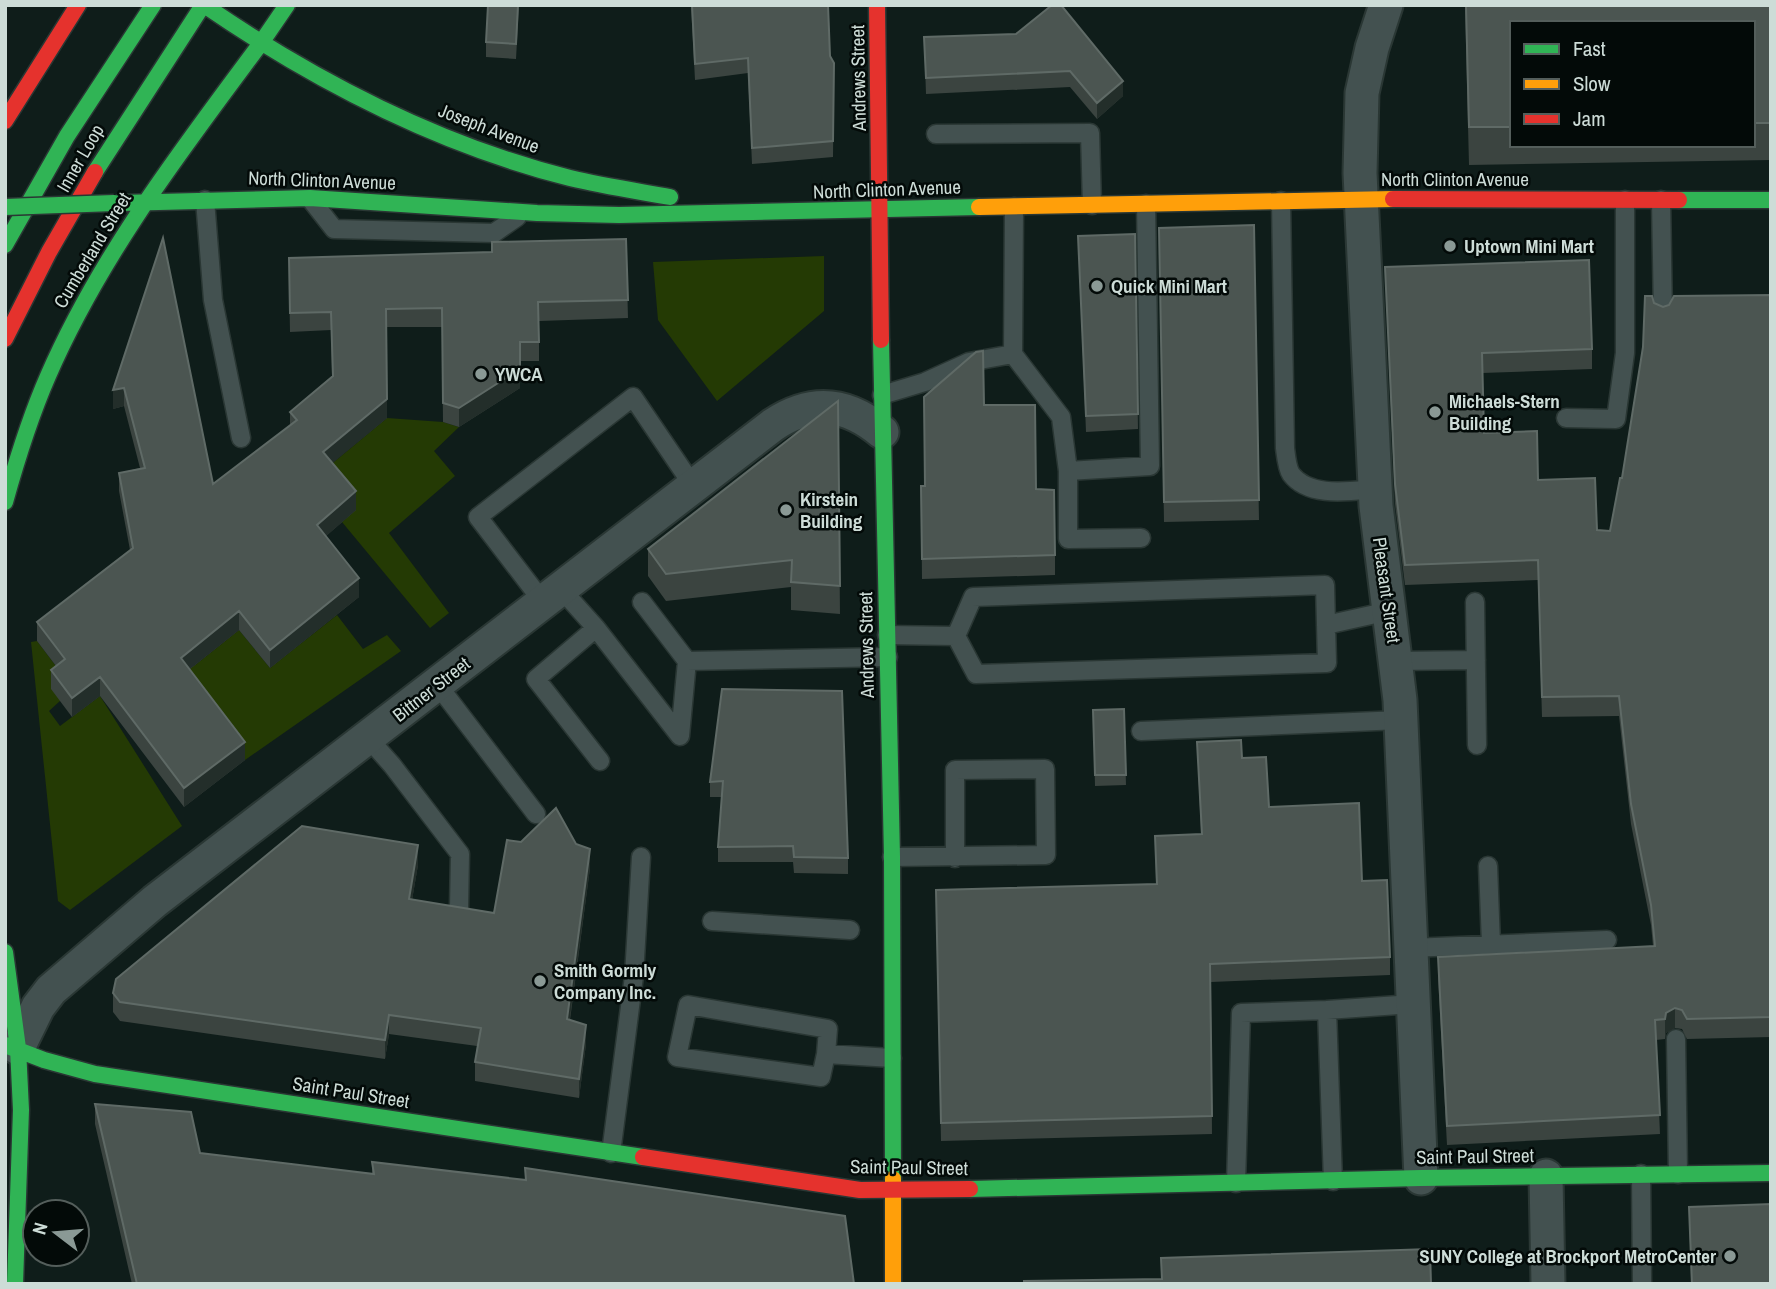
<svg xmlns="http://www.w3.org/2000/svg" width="1776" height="1289" font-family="'Archivo Narrow',sans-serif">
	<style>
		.green { fill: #243a04 }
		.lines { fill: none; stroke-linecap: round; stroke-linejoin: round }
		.lane-casing { stroke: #2a3734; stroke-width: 21 }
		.street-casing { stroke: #2a3734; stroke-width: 37 }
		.fast-casing { stroke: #2a3734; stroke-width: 19 }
		.slow-casing { stroke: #2a3734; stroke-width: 19 }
		.jam-casing { stroke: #2a3734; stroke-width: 19 }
		.lane { stroke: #435150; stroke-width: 18 }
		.street { stroke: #435150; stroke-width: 33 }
		.fast { stroke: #30b455; stroke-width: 16 }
		.slow { stroke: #ff9f0a; stroke-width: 16 }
		.jam { stroke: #e5322d; stroke-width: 16 }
		.fast-bridge-casing { stroke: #2a3734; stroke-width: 19; stroke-linecap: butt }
		.fast-bridge { stroke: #30b455; stroke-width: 16 }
		.wall { fill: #3b4440; fill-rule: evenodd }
		.shaded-wall { fill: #232e2a }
		.building { fill: #4b5551; stroke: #5f6a66; stroke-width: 2 }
		.poi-dot { fill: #8a9995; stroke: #030a08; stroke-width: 2.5 }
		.labels { text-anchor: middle; stroke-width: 5; stroke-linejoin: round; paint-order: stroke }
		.street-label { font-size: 19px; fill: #cddcd7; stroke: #030a08 }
		.poi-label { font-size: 19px; font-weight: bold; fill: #cddcd7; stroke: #030a08; text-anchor: start }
	</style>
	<rect width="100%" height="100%" fill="#0f1d1a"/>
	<path class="green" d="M824,256V311L717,401L658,320L653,262Z
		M387,418L443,422L459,427L434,451L455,476L389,533L449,613L430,628L342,522L356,509L323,471Z
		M337,615L363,649L387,635L401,651L245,760L158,647L194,666L239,630L270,668Z
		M37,641L65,678L60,701L49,711L60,726L100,696L182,826L70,910L58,901L31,642Z"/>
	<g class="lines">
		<defs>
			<path id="lane" d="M936,134L1090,133L1092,205
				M205,200L213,300L241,438
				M1661,200L1663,316
				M312,201L334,229L494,233L517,217
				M1281,201L1285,448C1286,456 1287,468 1291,474C1309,498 1350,491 1375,489
				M1013,354L1061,417L1068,471L1150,466L1146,204
				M882,395L925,382L969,362L1013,354L1014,207
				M1566,418L1616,419L1625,353V200
				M1068,471V539L1141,538
				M561,589L596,628L680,736L687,661L888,657
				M543,602L478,517L633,397L694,487
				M642,602L687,661
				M1475,602L1477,745
				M1326,625L1389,611
				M596,628L536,679L600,761
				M887,635L956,636L973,597L1325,585L1327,663L976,674L956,636
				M1396,661L1476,660
				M437,684L536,814
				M1141,731L1401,720
				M368,738L392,765L460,854L459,908
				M892,857L1046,855L1045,769L955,770V858
				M1488,866L1491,944
				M712,921L850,930
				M1410,948L1607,940
				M1676,1039L1678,1174
				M826,1054L821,1077L677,1057L688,1005L828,1029L826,1054L892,1058
				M611,1153L634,976L641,857
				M1641,1174L1642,1284
				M1333,1181L1327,1010L1413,1004
				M1236,1183L1241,1013L1327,1010"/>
			<path id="street" d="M1386,5L1372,48L1362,93L1360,173L1376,506L1400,700L1421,1178
				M18,1048L38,1007L51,990L155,901L773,425C812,399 846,402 882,432
				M1546,1176L1548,1284"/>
			<path id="fast" d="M204,5C315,81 439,145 570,178C603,186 637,191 670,197
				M261,43L287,5
				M95,172L203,5
				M1679,200H1771
				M120,203L310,198L537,213L619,215L979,207
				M5,245L67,136L153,5
				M881,340L892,857L893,1179
				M5,502C17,459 30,417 48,376C101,254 183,148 261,43
				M5,952L18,1048L21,1110L15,1284
				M5,1045L44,1060L95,1074L643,1157
				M970,1189L1421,1178L1771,1173"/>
			<path id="slow" d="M979,207L1393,199
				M893,1179V1284"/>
			<path id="jam" d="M877,5L881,340
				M5,121L78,5
				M1393,199L1679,200
				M5,339L49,252L95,172
				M643,1157L860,1190L970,1189"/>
		</defs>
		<use href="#lane" class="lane-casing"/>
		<use href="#street" class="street-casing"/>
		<use href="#fast" class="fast-casing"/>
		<use href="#slow" class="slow-casing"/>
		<use href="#jam" class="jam-casing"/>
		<use href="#lane" class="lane"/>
		<use href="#street" class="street"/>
		<use href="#fast" class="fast"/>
		<use href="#slow" class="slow"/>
		<use href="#jam" class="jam"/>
		<defs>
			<path id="fast-bridge" d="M5,207L114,203"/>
		</defs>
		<use href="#fast-bridge" class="fast-bridge-casing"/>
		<use href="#fast-bridge" class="fast-bridge"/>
	</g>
	<path class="wall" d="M519,5L516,59L486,57V42Z
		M691,5H828L830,56L834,63L833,157L752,164L748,73L695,80Z
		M1465,5H1771V160L1469,165ZM1512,23H1753V145H1512Z
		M1016,34L1123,96L1097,119L1070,87L926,94L924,37Z
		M1254,225L1259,520L1164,522L1159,228Z
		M1135,234L1138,429L1086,432L1078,236Z
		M163,238L213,484L290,426V412L332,377L331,330L290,332L289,277L492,252L626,239L628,318L539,321V361H520V388L459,427L443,422L442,327H386L387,418L332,463L356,510L326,536L359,597L270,668L239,630L190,669L245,760L184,807L100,696L72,717L51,689V670L56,666L37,641V622L130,550L119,491V473L140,468L124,406L113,409Z
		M1385,267L1592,349V369L1482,373L1484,433L1597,530L1610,531L1622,478L1654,303L1663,307L1771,295V1037L1687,1039L1682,1029L1675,1028L1666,1033L1665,1039L1656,1040L1660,1134L1447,1145L1438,977V957L1653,946L1651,925L1631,824L1619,716L1542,717L1538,580L1405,585L1395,504Z
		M838,401L840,614L791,610V587L666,601L648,576V549Z
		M984,405L1036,489L1055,555V575L922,579L921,486H925Z
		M722,689L848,858V874L794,873L793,862H718V847L722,797H710V782Z
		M1124,709L1126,785L1095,786L1093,710Z
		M1197,742L1242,758L1269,807L1362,881L1390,957V975L1211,982L1212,1134L941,1141L936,908L1156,884L1155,836L1201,834Z
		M521,842L576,844L590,868L570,1020L586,1044L579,1098L475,1081V1062L477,1046L389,1034L385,1059L120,1021L113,1012V993L418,865L412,900L494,913Z
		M95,1104L200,1153L372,1174V1162L525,1180V1168L854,1284H132L95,1124Z
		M1689,1207L1771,1284H1691Z"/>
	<path class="shaded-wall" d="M1123,81V96L1097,119V103Z
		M520,369V388L459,427V408Z
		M124,388V406L113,409V390Z
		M387,399V418L323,471V452Z
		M356,491V510L317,544V525Z
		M359,578V597L270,668V650Z
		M239,611V630L181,676V658Z
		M100,677V696L72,717V698Z
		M245,742V760L184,807V788Z
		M418,845V865L409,918V899Z
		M590,849V868L567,1039V1019Z
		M1675,1008V1028L1666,1033L1665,1039V1019L1666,1013Z
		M389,1015V1034L385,1059V1040Z
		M586,1025V1044L579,1098V1079Z"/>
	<path class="building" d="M488,5H518L516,44L486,42Z
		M692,5H828L830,56L834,63L833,141L752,148L748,58L695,64Z
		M1052,5H1061L1123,81L1097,103L1070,71L926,78L924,37L1016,34Z
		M1466,5H1771V123H1753V23H1512V127H1469Z
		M1254,225L1259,500L1164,502L1159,228Z
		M1135,234L1138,414L1086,416L1078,236Z
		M163,238L213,484L297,420L290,412L333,376L331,312L290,313L289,258L492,252V242L626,239L628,300L538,302L539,342H520V369L459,408L443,403L442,308L386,309L387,399L323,452L356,491L317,525L359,578L270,650L239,611L181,658L245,742L184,788L100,677L72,698L51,670L65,659L37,622L133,548L119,473L145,468L124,388L113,390Z
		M1589,260L1592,349L1482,353L1484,433L1537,431L1538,480L1595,478L1597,530L1610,531L1620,478H1622L1643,347L1645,296H1652L1654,303L1663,307L1669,305L1674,296L1771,295V1017L1687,1019L1682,1010L1675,1008L1666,1013L1665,1019L1655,1020L1660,1115L1447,1126L1438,957L1655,946L1651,905L1631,804L1619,696L1542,697L1538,560L1405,565L1395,484L1385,267Z
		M983,351L984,405H1035L1036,489L1054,490L1055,555L922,559L921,486H925L924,397L976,352Z
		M838,401L840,586L791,582L792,560L666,574L648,549Z
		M722,689L842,691L848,858L794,857L793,846L718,847L723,781L710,782Z
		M1124,709L1126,775H1095L1093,710Z
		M1241,740L1242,758L1266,757L1269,807L1359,803L1362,881L1387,880L1390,957L1210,964L1212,1116L941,1123L936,890L1157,884L1155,836L1202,834L1197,742Z
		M556,808L576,844L590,849L567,1019L586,1025L579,1079L475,1062L481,1028L389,1015L385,1040L120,1002L113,993L116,979L302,826L418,845L409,899L494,913L507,840L521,842Z
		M95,1104L191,1112L200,1153L374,1174L372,1162L526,1180L525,1168L845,1216L854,1284H137Z
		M1771,1204V1284H1692L1689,1207Z
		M1430,1249L1431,1284H1024V1281L1162,1279L1161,1258Z"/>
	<g class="poi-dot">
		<circle cx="1450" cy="246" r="7"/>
		<circle cx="1097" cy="286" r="7"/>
		<circle cx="481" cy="374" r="7"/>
		<circle cx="1435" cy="412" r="7"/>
		<circle cx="786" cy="510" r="7"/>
		<circle cx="540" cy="981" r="7"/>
		<circle cx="1730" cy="1256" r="7"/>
	</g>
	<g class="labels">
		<g class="street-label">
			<text transform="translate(858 78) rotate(-91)" y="7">Andrews Street</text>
			<text transform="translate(489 128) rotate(21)" y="7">Joseph Avenue</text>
			<text transform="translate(80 158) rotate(-60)" y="7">Inner Loop</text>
			<text x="1455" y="186">North Clinton Avenue</text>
			<text transform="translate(322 180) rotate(2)" y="7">North Clinton Avenue</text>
			<text transform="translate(887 189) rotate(-2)" y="7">North Clinton Avenue</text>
			<text transform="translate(92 250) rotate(-59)" y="7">Cumberland Street</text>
			<text transform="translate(1387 590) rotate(82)" y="7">Pleasant Street</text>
			<text transform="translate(866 645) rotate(-91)" y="7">Andrews Street</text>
			<text transform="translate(431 689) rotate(-38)" y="7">Bittner Street</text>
			<text transform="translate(351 1092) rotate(9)" y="7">Saint Paul Street</text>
			<text transform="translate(1475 1156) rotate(-1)" y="7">Saint Paul Street</text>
			<text transform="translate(909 1167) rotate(1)" y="7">Saint Paul Street</text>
		</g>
		<g class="poi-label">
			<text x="1464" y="253">Uptown Mini Mart</text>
			<text x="1111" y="293">Quick Mini Mart</text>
			<text x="495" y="381">YWCA</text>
			<text x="1449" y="408">Michaels-Stern<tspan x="1449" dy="22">Building</tspan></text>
			<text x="800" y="506">Kirstein<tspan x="800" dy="22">Building</tspan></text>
			<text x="554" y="977">Smith Gormly<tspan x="554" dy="22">Company Inc.</tspan></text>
			<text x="1716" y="1263" text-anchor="end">SUNY College at Brockport MetroCenter</text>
		</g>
	</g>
	<rect width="1776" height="1289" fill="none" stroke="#cddcd7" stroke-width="14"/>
	<rect x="1510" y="21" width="245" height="126" fill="#030a08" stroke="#545e5b" stroke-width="2"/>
	<rect x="1524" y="44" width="35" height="10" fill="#30b455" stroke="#545e5b" stroke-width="2"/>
	<text x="1573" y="56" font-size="21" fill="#cddcd7">Fast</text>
	<rect x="1524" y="79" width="35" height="10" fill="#ff9f0a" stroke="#545e5b" stroke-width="2"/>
	<text x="1573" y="91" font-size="21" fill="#cddcd7">Slow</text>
	<rect x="1524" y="114" width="35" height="10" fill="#e5322d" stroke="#545e5b" stroke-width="2"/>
	<text x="1573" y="126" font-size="21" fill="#cddcd7">Jam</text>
	<g transform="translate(56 1233) rotate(286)"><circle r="33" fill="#030a08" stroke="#545e5b" stroke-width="2"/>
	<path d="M0-5L12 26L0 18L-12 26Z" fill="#8a9995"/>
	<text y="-10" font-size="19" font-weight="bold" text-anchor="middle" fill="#cddcd7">N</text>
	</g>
</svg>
